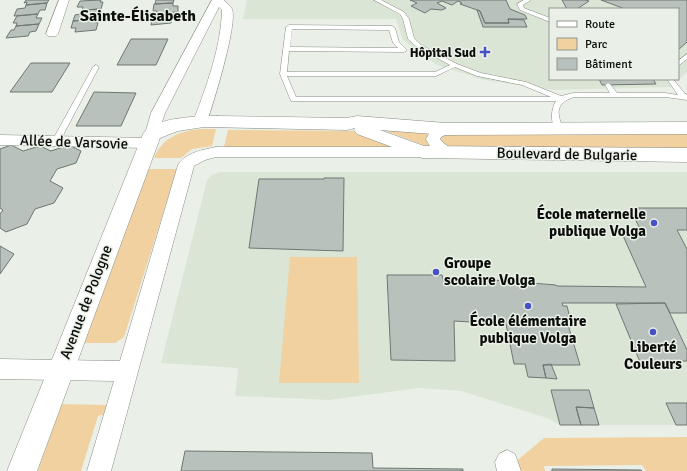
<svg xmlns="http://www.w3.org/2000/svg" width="687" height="471" font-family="Signika,sans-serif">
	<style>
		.built { fill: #dbe5d6; fill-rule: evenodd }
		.green { fill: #f0d19f }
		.building { fill: #b8c1bc; stroke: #6f7773 }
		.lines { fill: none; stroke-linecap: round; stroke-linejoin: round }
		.lane-casing { stroke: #888d85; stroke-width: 1 }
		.street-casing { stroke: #888d85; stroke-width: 1 }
		.secondary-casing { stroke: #888d85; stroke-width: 1 }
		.lane { fill: #fff; fill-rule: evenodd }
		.street { fill: #fff; fill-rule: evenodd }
		.secondary { fill: #fff; fill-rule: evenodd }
		.poi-dot { fill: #4651c5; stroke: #eaf0e7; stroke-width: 1.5 }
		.labels { text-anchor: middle; stroke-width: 3; stroke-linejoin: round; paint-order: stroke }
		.far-poi-label { font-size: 13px; font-weight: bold; fill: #0b0d0a; stroke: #eaf0e7; text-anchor: end }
		.street-label { font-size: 15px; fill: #0b0d0a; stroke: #eaf0e7 }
		.poi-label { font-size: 15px; font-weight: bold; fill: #0b0d0a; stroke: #eaf0e7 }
		.far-district-label { font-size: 16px; font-weight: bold; fill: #0b0d0a; stroke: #eaf0e7 }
	</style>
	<rect width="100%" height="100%" fill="#eaf0e7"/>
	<path class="built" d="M247,0H687V72L671,87L554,90L484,80L437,65L403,40L396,19H243ZM550,9H678V79H550Z
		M220,172H687V425H560L547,418L461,391L419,388L329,400L235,396L238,368L161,363L207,180L212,175Z"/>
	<path class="green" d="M201,129H216L212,146L192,149L181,158H154C163,137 180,131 201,129Z
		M381,129L430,132L428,136L431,148Z
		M228,130L359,131L394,148L224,147Z
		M687,132V150L449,148L440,141L442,134Z
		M148,169H177L124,337L115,343H85L82,341L91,312L98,307Z
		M290,257H357L359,383H279Z
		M57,404L107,405L105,414L98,416L81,471H38L58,414L54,413Z
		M687,437V471H646L642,465L544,466L545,471H515L513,464L544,438Z"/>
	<path class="building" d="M26,0H49L47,3L26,5L27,2L24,3Z
		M101,0L100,2H103L101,9L82,10L83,7H77L80,1Z
		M156,0H174L173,3L155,4Z
		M410,0H506L510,9L525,15L527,19H508L509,23H485L480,11L460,4L462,3L458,1L452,5L442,1L437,3L446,8L442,10L431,9L425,13L411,6L417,3Z
		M562,0H586L589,1L577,9H567Z
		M601,0H687V42L678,50V9H625Z
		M47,3L45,10H40L38,14L14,16L17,9L25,8L26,5Z
		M173,3V6H178V12L156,14L157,11H153L154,4Z
		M101,9L99,16H96V19L73,21L75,15L80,14L82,10Z
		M477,10L480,11L485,23H509L508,19L524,20L527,27H483Z
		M178,12L177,19H172L171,23L151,25L152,18L156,17V14Z
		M38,14L36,18H42L39,24L16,26L17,23H13L17,16Z
		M96,19L95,22L98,23L96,30L75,32L76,28H71L73,21Z
		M39,24L36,31L30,32L28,36L6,38L11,30H14L16,26Z
		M131,39H168L156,65H117Z
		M31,63H70L52,92H10Z
		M599,79H653L656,84L602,85Z
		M94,92L136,93L121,126H76Z
		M11,145L23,151L40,146L51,151L69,145L81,151L76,163L57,169L50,181L63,188L54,203L35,209L27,224L6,232L0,228V214L3,210L0,208V149Z
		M324,178H344L343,251L249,248L259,179H324Z
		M630,208H687V230H677L687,249V313H670L665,303H562L563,306H567L570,318H566L580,365H543L546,378L528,377L525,364H514L506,324L454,321L455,361L391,360L387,275H442L444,282L490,283L493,280L556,285L557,286L646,287L620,229H640Z
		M0,246L14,254L0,274Z
		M665,303L687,350V361L640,362L616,304Z
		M551,364L557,379L546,378L543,365Z
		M551,390H589L594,408L576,407L581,425H560Z
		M666,403H687V425H676Z
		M576,407L594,408L599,425H581Z
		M185,451L372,453L373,468L463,469V471H181Z
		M552,469L641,470L642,471H552Z"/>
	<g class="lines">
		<defs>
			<path id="lane" d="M374,0H381L404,12L409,19L414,38L421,45L457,64L481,73L526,82L561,96L573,93H610L605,85L608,83L610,84L617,93H665L678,95L667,79H673L685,94H687V100L665,97H574C556,103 556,112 563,128L559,130C549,126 551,109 556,101H291L280,74L286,27L289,25L392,26L395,28L399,42L407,50L404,52L289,51L287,72H435L450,65L417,47L408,39L403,19L400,14ZM292,29L389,30L393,43L398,48L290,47ZM455,67L477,76L522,85L551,97H296L287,76H436Z
				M524,0H531L523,5L524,8L550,18V22L520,10L517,4Z
				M687,54V59L678,66V61Z
				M96,65L99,67L60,141L56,144L53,143L52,141L93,67Z"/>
			<path id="street" d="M59,0H69L58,34L56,36H48L46,34Z
				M212,0H224C226,3 231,6 232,9C238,24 213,104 207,122L205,125L200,126L195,125L193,122C206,87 221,48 222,10L219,7L165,113L157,137L152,139L147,137L145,134L151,113Z
				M446,124L451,126L453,129L451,132L441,137L440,139C444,145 450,146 453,152L451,156C438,159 431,149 426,139L431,130Z
				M0,135L148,138L153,140L155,143L153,146L148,148L0,145Z
				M216,147H422L427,148L429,152L427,156L422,157H216L205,160L194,166L111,471H87L114,381L0,379V359L120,361L178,165C186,152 203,150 216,147Z
				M507,450L515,454L521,471H497L495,462L499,454Z"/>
			<path id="secondary" d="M217,116L347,118L357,116L446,123L687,122V134L446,135L380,130L424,146L687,148V162L422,158L357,134L354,130L355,128L347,130L204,127L178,131L160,138L37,471H7L143,134C153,117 199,116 217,116Z"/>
		</defs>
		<use href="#lane" class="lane-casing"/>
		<use href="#street" class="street-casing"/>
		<use href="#secondary" class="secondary-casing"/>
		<use href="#lane" class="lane"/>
		<use href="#street" class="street"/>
		<use href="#secondary" class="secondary"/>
	</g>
	<g class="poi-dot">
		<path d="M483 46h4v4h4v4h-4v4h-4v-4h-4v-4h4z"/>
		<circle cx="654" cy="223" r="4"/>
		<circle cx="436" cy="272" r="4"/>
		<circle cx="528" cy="306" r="4"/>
		<circle cx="653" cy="332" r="4"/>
	</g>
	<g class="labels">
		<g class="far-poi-label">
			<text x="476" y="57">Hôpital Sud</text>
		</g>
		<g class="street-label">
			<text transform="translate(74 142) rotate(2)" y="5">Allée de Varsovie</text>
			<text transform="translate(567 154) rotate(1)" y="5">Boulevard de Bulgarie</text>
			<text transform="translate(86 302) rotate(-69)" y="5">Avenue de Pologne</text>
		</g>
		<g class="poi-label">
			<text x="646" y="219" text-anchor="end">École maternelle<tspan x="646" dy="17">publique Volga</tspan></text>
			<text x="444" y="268" text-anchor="start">Groupe<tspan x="444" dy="17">scolaire Volga</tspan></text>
			<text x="528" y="326">École élémentaire<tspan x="528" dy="17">publique Volga</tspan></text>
			<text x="653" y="352">Liberté<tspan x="653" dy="17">Couleurs</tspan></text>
		</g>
		<g class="far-district-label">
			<text x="138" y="21">Sainte-Élisabeth</text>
		</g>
	</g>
	<rect x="549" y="8" width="130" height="72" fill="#eaf0e7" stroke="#91958f"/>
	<rect x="557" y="21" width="20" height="6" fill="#ffffff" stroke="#91958f"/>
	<text x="585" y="28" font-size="12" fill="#0b0d0a">Route</text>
	<rect x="557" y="38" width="20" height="12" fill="#f0d19f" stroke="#91958f"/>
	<text x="585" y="48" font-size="12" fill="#0b0d0a">Parc</text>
	<rect x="557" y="58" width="20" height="12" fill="#b8c1bc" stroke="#91958f"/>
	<text x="585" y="68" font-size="12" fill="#0b0d0a">Bâtiment</text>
</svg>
